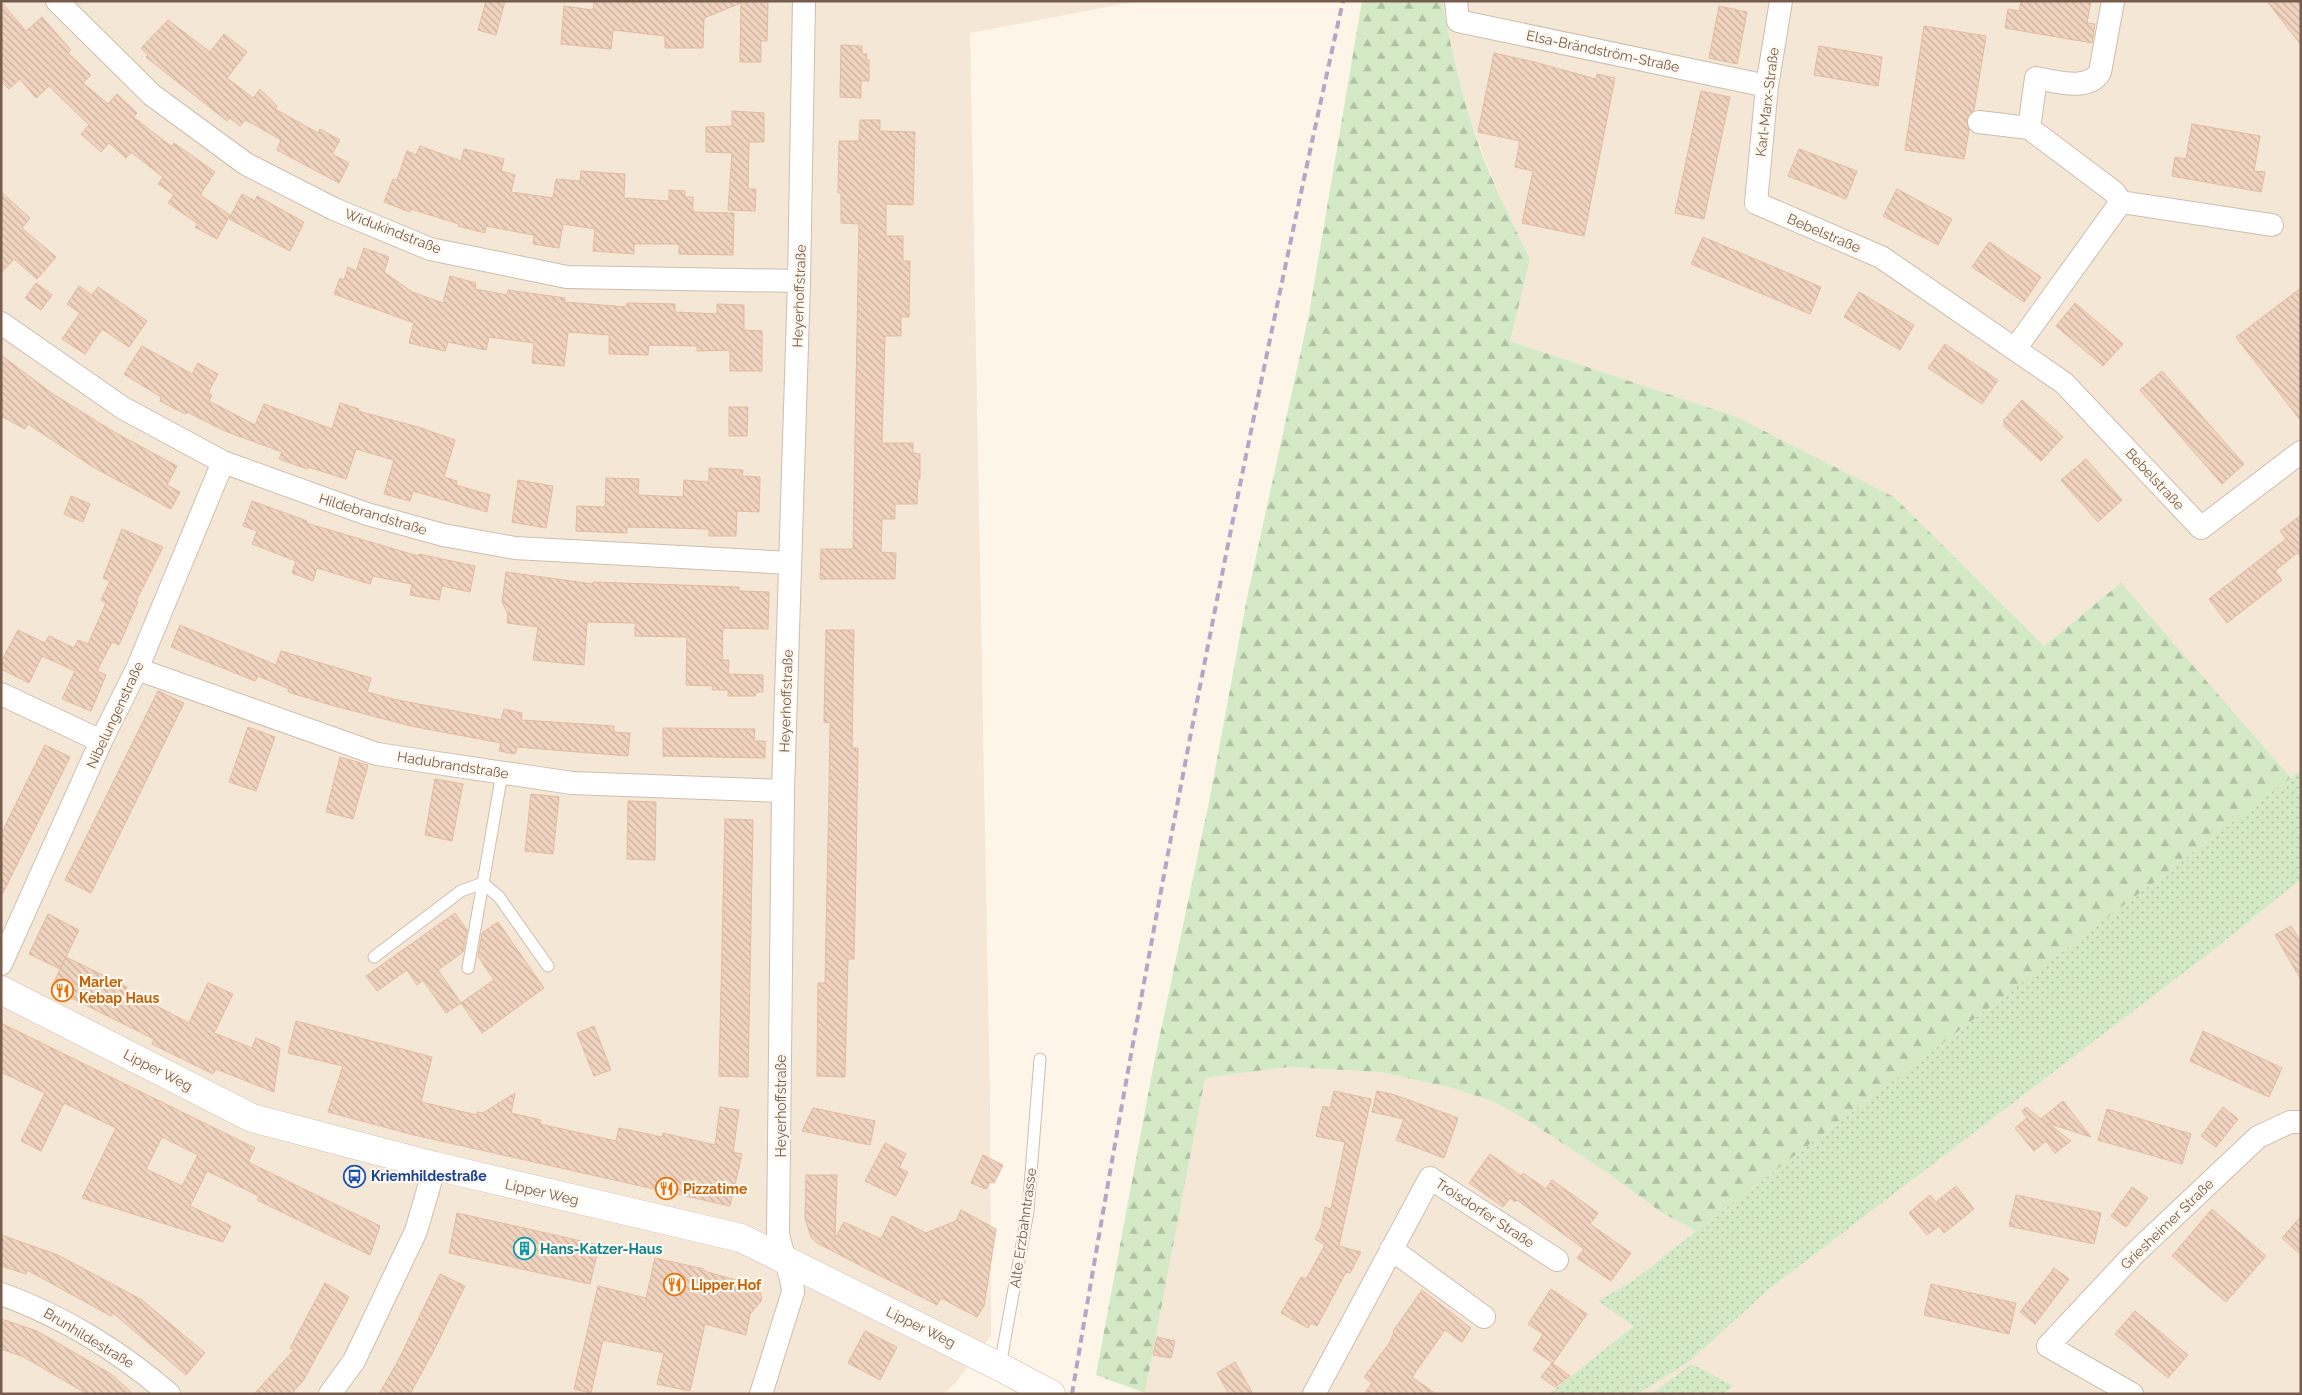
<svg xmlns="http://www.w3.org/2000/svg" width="2302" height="1395" font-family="Raleway,sans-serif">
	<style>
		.residential { fill: #f4e7d6 }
		.forest { fill: url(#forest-firs) }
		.park { fill: url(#park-dots) }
		.building { fill: url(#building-back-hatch); stroke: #e4bba0; fill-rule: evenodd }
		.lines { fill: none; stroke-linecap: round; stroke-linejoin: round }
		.lane-casing { stroke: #cebdae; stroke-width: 13 }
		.street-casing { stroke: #cebdae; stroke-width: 24 }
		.secondary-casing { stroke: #d3bfae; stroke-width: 29 }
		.lane { stroke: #fff; stroke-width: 11 }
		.street { stroke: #fff; stroke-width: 22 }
		.secondary { stroke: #fff; stroke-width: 28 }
		.rail { stroke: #b8a5c6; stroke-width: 4; stroke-dasharray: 8 5; stroke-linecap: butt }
		.labels { text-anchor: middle; stroke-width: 4.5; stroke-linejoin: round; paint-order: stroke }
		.street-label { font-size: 14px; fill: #765c4c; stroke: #fff8ee }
		.food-label { font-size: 14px; font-weight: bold; fill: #c56008; stroke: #fff8ee; text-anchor: start }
		.transit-label { font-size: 14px; font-weight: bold; fill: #164399; stroke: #fff8ee; text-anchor: start }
		.culture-label { font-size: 14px; font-weight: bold; fill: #0d838f; stroke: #fff8ee; text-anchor: start }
	</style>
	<defs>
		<pattern id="forest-firs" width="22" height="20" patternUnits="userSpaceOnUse" patternTransform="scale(1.25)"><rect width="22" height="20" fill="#d4eac6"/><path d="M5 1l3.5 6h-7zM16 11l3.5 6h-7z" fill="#b1c1a3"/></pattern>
		<pattern id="park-dots" width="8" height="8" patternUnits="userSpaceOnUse" patternTransform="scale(1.25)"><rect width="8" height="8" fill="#d4eac6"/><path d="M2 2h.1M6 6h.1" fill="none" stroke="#b1c1a3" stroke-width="1.8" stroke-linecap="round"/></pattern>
		<pattern id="building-back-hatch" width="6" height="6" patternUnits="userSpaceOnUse" patternTransform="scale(1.25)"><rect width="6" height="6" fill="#f1d4c0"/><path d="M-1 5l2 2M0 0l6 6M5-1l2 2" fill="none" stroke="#c8af9e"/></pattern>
	</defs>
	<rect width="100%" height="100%" fill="#fcf5e8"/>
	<path class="residential" d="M1,1H1139L970,33L990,1105L991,1335L957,1381L944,1394H1Z
		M1442,1H2301V770L2291,778L2121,584L2044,646L1894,497L1737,417L1510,341L1530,258L1504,206L1472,126L1451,49Z
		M2301,879V1394H1638L1690,1361L1768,1290L2211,952Z
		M1288,1067L1380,1072L1452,1088L1492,1101L1530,1122L1606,1172L1661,1212L1696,1231L1634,1280L1599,1301L1635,1326L1549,1394H1145L1204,1078Z"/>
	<path class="forest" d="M1362,1H1442C1450,43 1459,84 1472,125C1486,171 1509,215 1530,259L1510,341L1737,417L1894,497L2044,646L2121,583L2291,778L1696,1231L1661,1212L1606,1172L1530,1122L1492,1101L1452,1088L1380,1072L1288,1067L1205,1078L1145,1393L1096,1375L1152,1073L1210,797L1247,598L1309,314Z"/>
	<path class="park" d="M2301,770V879L2211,952L1768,1290L1690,1361L1638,1394H1549L1634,1326L1598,1301L1634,1280L1696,1231Z
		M1692,1364L1733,1386L1723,1394H1651Z"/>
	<path class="building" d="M486,1H505L496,35L478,30Z
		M594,1L768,2L767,41H761V62H740L741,3L704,18L703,48H665V36L613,30L611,49L561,44L564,6L593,10Z
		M2021,1H2091L2087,23L2095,24L2092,43L2005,28L2008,9L2019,11Z
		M2267,1H2301V45L2280,18Z
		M1,2L26,31L42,17L71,50L68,53L91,75L83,83L108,104L117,94L137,113L133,117L172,147L174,143L215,172L200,195L230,215L217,239L195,227L198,224L168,203L174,195L158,184L163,177L131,152L126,158L109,143L101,152L81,134L89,125L49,86L36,98L20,79L9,89L1,81Z
		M1719,6L1747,12L1737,64L1709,58Z
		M168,20L210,52L224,34L247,52L227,78L253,98L260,89L277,106L275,109L318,133L320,129L340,140L332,154L349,163L339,183L277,150L281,140L255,125L245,120L240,126L230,118L227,121L146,57L148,55L141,48Z
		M1924,26L1986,36L1974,110L1966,120L1969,130L1964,159L1905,150Z
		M841,45L862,46V54H867L866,60H869V81H861V98L840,97Z
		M1819,46L1882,57L1878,86L1814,75Z
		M1494,53L1534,62L1596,79L1597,74L1615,78L1584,236L1522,223L1533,171L1515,167L1520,141L1478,132Z
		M1701,91L1730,97L1704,219L1675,213Z
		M732,111L764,113V142H749L748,189H756L755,211L728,210L732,153L706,152V127L732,126Z
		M860,120H880V131L915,132L913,205L886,204V236H903V261H910L909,317H901V336H885L882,443H913V453L920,454V479H918L917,504H895V519H882L881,552L896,553L895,579H820L821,549H853L859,224L841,223V193H838L839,141H859Z
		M2192,124L2260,136L2254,171L2265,172L2261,192L2172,176L2175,157L2186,159Z
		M420,146L461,161L464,149L504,159L501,171L515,175L511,192L553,198L556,179L580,181L581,171L625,174L624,198L669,201V190L685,191V197H693V212L734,213L733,255L679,254V244H634V254L593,251L595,229L563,224L559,248L533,244L534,235L486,226L485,233L458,226L459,224L411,209L410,212L384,202L393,179L397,180L407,151L416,155Z
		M1799,149L1857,171L1846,199L1788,176Z
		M1897,189L1952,219L1938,245L1883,216Z
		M1,192L30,218L22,228L56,257L37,279L14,259L1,273Z
		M242,194L255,201L257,196L304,222L290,251L229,219Z
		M1703,237L1821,287L1810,314L1691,264Z
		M1989,242L2041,277L2024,302L1972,267Z
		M364,248L389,257L384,272L412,292L443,303L450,276L476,283L475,289L507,295L508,290L565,298L564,302L626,307L627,303L675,304V312L717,314V304L744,305V330L762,331V371H730V350L697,351V346L649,345L648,355L609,354V335L568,332L564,366L532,363L534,343L489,337L486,350L448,342L445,351L409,343L414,323L334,294L340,278L344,280L348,267L356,271Z
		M36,283L52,295L41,310L25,298Z
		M79,286L92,295L98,287L147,321L129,347L102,329L85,354L62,339L80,313L67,304Z
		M2301,288V421L2236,337Z
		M1859,292L1914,325L1900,350L1844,317Z
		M2075,303L2123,344L2103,366L2056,326Z
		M1945,344L1998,380L1982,404L1928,368Z
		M142,346L192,374L198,363L218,374L208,393L212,395L209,401L255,425L264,404L332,429L340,403L359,409L358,411L418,427L455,440L444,477L457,481L456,485L490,495L487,512L413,491L410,501L384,494L394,460L356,449L346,479L308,467L307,469L279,459L282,452L225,431L187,412L186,414L173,408L160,401L161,397L124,374Z
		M1,355L53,394L114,432L177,466L167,485L180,492L171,509L93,467L28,424L25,429L1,416Z
		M2162,371L2244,464L2222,484L2140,390Z
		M2022,400L2063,437L2041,461L2004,426V420Z
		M729,407H748L747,436H729Z
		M2086,459L2122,500L2098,522L2061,480Z
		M709,468L743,470L742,476L760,477L759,512L737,511L736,536H709V529L674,528L627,527V533L576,531L577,506L605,507L606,478L639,479L638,495L683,497L684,480L709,482Z
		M518,480L553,486L546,528L512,522Z
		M71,496L90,504L83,522L64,514Z
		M252,501L307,521L306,523L418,556L419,554L475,566L470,592L442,586L439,600L410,595L412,584L373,576L370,584L317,568L313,581L292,573L296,561L252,544L257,531L243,526Z
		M2301,515V558L2297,553L2275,571L2282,580L2227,623L2209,599L2286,539L2280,531Z
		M122,529L163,547L136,601L138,602L119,645L112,642L97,671L106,675L91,711L62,699L75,671L42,656L29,683L1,669V662L18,630L45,643L49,636L74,648L78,640L88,644L106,603L101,600L110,581L103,578Z
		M506,572L593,584V582L739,587V591L769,592L768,629L723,628L722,660H729L728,674L763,675V692H756L755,696H728V690H712L713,686L686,685L687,637L635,636V623L587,622L584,665L533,660L538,627L507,623L508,614L502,602Z
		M180,625L276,665L281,651L371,678L367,692L393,699L501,720L504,709L522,713L521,720L614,726V732L630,733L628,756L517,747L515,754L499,751L501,743L411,726L331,705L288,692L289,689L258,676L255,681L171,647Z
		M826,630H854L852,748H858L856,868L854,959H848L845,1077L817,1076L818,983H825L829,794L830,723L824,722Z
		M158,691L184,703L91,893L65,880Z
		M248,727L275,737L256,791L229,782Z
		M663,728L755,729L754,741H765V758L663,756Z
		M45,745L70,757L1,897V834Z
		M340,757L368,765L353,819L326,812Z
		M435,779L463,784L452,841L425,835Z
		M531,794L559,797L553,854L525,851Z
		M628,801L656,802L655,860L627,859Z
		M725,819L753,820L748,1077L719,1076Z
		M455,913L467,930L463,952L438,970L461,1003L446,1013L423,980L417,985L407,970L377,991L366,976Z
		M48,914L79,930L60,969L29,954Z
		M498,922L544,988L482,1033L461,1003L494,980L478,956L482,933Z
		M2291,926L2301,942V980L2275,935Z
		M66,957L127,987L126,990L189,1023L208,983L233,994L214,1033L252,1048L256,1038L280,1048L274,1092L216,1069L213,1074L152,1044L154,1039L51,988Z
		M296,1021L432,1057L421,1102L477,1115V1112L483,1113L515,1093L511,1113L541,1120L540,1124L616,1141L619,1128L662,1137L663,1133L715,1145L720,1107L739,1110L733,1152L742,1154L730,1206L414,1135L328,1112L343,1066L288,1053Z
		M1,1023L255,1148L248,1162L380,1226L370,1255L257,1200L259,1196L207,1171L190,1206L231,1226L223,1242L82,1198L116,1128L64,1103L41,1151L21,1141L45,1093L1,1072ZM162,1137L198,1155L182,1186L146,1169Z
		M594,1026L611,1070L594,1076L577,1033Z
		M2203,1031L2282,1068L2269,1097L2190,1061Z
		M1334,1091L1371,1099L1339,1246L1361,1252L1350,1273L1346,1272L1317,1326L1311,1323L1308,1328L1281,1313L1301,1277L1306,1279L1325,1245L1315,1239L1321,1227L1325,1207L1331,1209L1345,1142L1316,1136L1323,1106L1330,1108Z
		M1377,1091L1395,1095L1458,1118L1444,1158L1396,1140L1404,1119L1372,1112Z
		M2063,1101L2091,1137L2047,1123L2071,1141L2055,1153L2046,1141L2034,1151L2015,1128L2027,1118L2022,1111L2026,1107L2041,1119Z
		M2223,1107L2238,1119L2216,1147L2201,1136Z
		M813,1108L875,1121L870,1145L802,1131Z
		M2107,1109L2191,1134L2182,1164L2098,1140Z
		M885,1143L906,1154L899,1168L908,1172L896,1196L865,1181Z
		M1490,1154L1521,1176L1523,1173L1546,1189L1552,1180L1598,1213L1590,1224L1631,1253L1611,1281L1577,1258L1584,1249L1517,1200L1515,1202L1510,1198L1503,1207L1469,1183Z
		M983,1155L1003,1165L994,1183L990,1182L986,1189L971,1183Z
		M806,1175H837L835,1238L844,1222L881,1239L892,1216L926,1233L956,1221L961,1210L996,1229L984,1306L977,1317L941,1298L937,1305L817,1243L811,1237L805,1218Z
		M1956,1186L1974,1209L1944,1233L1939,1226L1927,1235L1909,1213L1930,1195L1936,1202Z
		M2132,1187L2148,1198L2126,1227L2111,1216Z
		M2016,1195L2101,1213L2094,1244L2009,1226Z
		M2212,1209L2266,1256L2226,1302L2172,1256Z
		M457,1213L599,1245L590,1284L449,1253Z
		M2301,1216V1255L2282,1238Z
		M1,1235L58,1255L142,1300L205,1353L186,1375L113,1313L111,1316L27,1270L26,1274L1,1266Z
		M655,1258L704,1269V1271L757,1286L760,1290L762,1300L750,1314L746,1335L705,1324L690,1391L657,1384L664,1353L603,1340L591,1393L574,1389L598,1286L646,1298Z
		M2054,1268L2069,1279L2035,1324L2020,1312Z
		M440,1274L465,1286L434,1350L410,1394H379L398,1361Z
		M325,1283L349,1297L303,1381L291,1394H254L294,1350L290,1348Z
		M1931,1284L2016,1303L2009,1334L1924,1315Z
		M1551,1289L1587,1314L1553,1363L1533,1350L1543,1334L1528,1324Z
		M1422,1290L1471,1328L1462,1342L1445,1330L1412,1377L1436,1394H1364L1372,1383L1364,1377L1390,1342L1394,1332L1393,1331Z
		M2135,1311L2188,1355L2168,1378L2115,1334Z
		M1,1319L37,1331L111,1374L133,1394H87L24,1357L1,1349Z
		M865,1331L897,1347L880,1380L848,1363Z
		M1157,1337L1175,1341L1171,1358L1153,1355Z
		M1235,1362L1253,1394H1229L1217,1373Z
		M1552,1363L1570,1376L1555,1387L1541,1377Z"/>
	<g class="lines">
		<defs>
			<path id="lane" d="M502,773L483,883L499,897L548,966
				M374,957L461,891L483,883
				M468,968L483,883
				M1000,1366L1028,1211L1040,1059"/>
			<path id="street" d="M57,1L152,95L246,164L334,209L430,249L567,277L799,281
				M1456,1L1458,21L1767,86
				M1781,1L1767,86L1756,203L1881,257L2064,383L2201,528L2301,452
				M1979,122L2029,128L2114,192L2121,202
				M2029,128L2036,78C2055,81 2088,92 2100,72L2113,1
				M1,323L123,408L223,462L367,514L443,535L515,548L790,563
				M2015,349L2121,202L2272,225
				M137,669L377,754L572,783L783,791
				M1,694L101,741
				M1,964L101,741L137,669L223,462
				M1391,1249L1484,1317
				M1,1294C61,1315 121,1352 169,1394
				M330,1394L354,1361L416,1231L435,1166
				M761,1394L793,1292C792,1273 781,1253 778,1233L783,791L799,281L804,1
				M1314,1394L1430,1178L1557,1260
				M2132,1394L2048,1346L2134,1254L2258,1137L2290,1122H2301"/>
			<path id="secondary" d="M1,990L252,1118L435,1166L741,1238L1000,1367L1051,1394"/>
		</defs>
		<use href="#lane" class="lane-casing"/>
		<use href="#street" class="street-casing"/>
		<use href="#secondary" class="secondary-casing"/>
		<use href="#lane" class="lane"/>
		<use href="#street" class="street"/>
		<use href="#secondary" class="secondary"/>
		<path class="rail" d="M1072,1394C1150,928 1240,463 1343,1"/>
	</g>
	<defs>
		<symbol id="restaurant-ring" viewBox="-11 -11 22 22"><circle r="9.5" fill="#fff8ee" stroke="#e8710a" stroke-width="1.5"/><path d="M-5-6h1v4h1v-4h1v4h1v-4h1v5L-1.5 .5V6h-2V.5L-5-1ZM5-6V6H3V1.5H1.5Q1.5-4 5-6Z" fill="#e8710a"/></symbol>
		<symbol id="bus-ring" viewBox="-11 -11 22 22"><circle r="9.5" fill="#fff8ee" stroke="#1a4fb4" stroke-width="1.5"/><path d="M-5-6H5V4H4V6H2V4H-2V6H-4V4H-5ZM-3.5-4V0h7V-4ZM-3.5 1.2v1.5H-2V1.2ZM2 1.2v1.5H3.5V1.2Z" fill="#1a4fb4"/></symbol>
		<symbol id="building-ring" viewBox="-11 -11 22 22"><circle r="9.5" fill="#fff8ee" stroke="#0f9aa8" stroke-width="1.5"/><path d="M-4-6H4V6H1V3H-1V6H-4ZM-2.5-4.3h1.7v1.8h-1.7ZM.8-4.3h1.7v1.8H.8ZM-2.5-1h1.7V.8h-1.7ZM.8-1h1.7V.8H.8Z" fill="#0f9aa8"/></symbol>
	</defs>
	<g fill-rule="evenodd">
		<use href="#restaurant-ring" x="50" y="978" width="25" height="25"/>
		<use href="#bus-ring" x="342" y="1164" width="25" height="25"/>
		<use href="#restaurant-ring" x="654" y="1176" width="25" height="25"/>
		<use href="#building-ring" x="512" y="1236" width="25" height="25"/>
		<use href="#restaurant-ring" x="662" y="1272" width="25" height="25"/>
	</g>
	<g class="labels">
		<g class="street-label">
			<text transform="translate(1603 51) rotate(12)" y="5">Elsa-Brändström-Straße</text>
			<text transform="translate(1767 102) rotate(-83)" y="5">Karl-Marx-Straße</text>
			<text transform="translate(393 231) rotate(21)" y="5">Widukindstraße</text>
			<text transform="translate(1824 233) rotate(23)" y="5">Bebelstraße</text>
			<text transform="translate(799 296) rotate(-88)" y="5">Heyerhoffstraße</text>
			<text transform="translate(2155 479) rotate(47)" y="5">Bebelstraße</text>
			<text transform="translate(373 514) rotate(17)" y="5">Hildebrandstraße</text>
			<text transform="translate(786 701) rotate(-88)" y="5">Heyerhoffstraße</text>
			<text transform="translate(115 715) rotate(-65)" y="5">Nibelungenstraße</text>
			<text transform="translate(453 765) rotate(9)" y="5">Hadubrandstraße</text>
			<text transform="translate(158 1070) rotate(27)" y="5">Lipper Weg</text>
			<text transform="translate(781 1106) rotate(-90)" y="5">Heyerhoffstraße</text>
			<text transform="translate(542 1192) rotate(13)" y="5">Lipper Weg</text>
			<text transform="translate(1485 1213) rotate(33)" y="5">Troisdorfer Straße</text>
			<text transform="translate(2167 1224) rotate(-44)" y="5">Griesheimer Straße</text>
			<text transform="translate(1023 1228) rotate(-82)" y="5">Alte Erzbahntrasse</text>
			<text transform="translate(921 1327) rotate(26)" y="5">Lipper Weg</text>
			<text transform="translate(89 1338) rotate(31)" y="5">Brunhildestraße</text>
		</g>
		<g class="food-label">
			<text x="79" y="987">Marler<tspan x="79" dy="16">Kebap Haus</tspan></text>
			<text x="683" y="1194">Pizzatime</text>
			<text x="691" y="1290">Lipper Hof</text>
		</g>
		<g class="transit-label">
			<text x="371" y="1181">Kriemhildestraße</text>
		</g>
		<g class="culture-label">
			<text x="540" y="1254">Hans-Katzer-Haus</text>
		</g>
	</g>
	<rect width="2302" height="1395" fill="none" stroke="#765c4c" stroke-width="5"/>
</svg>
